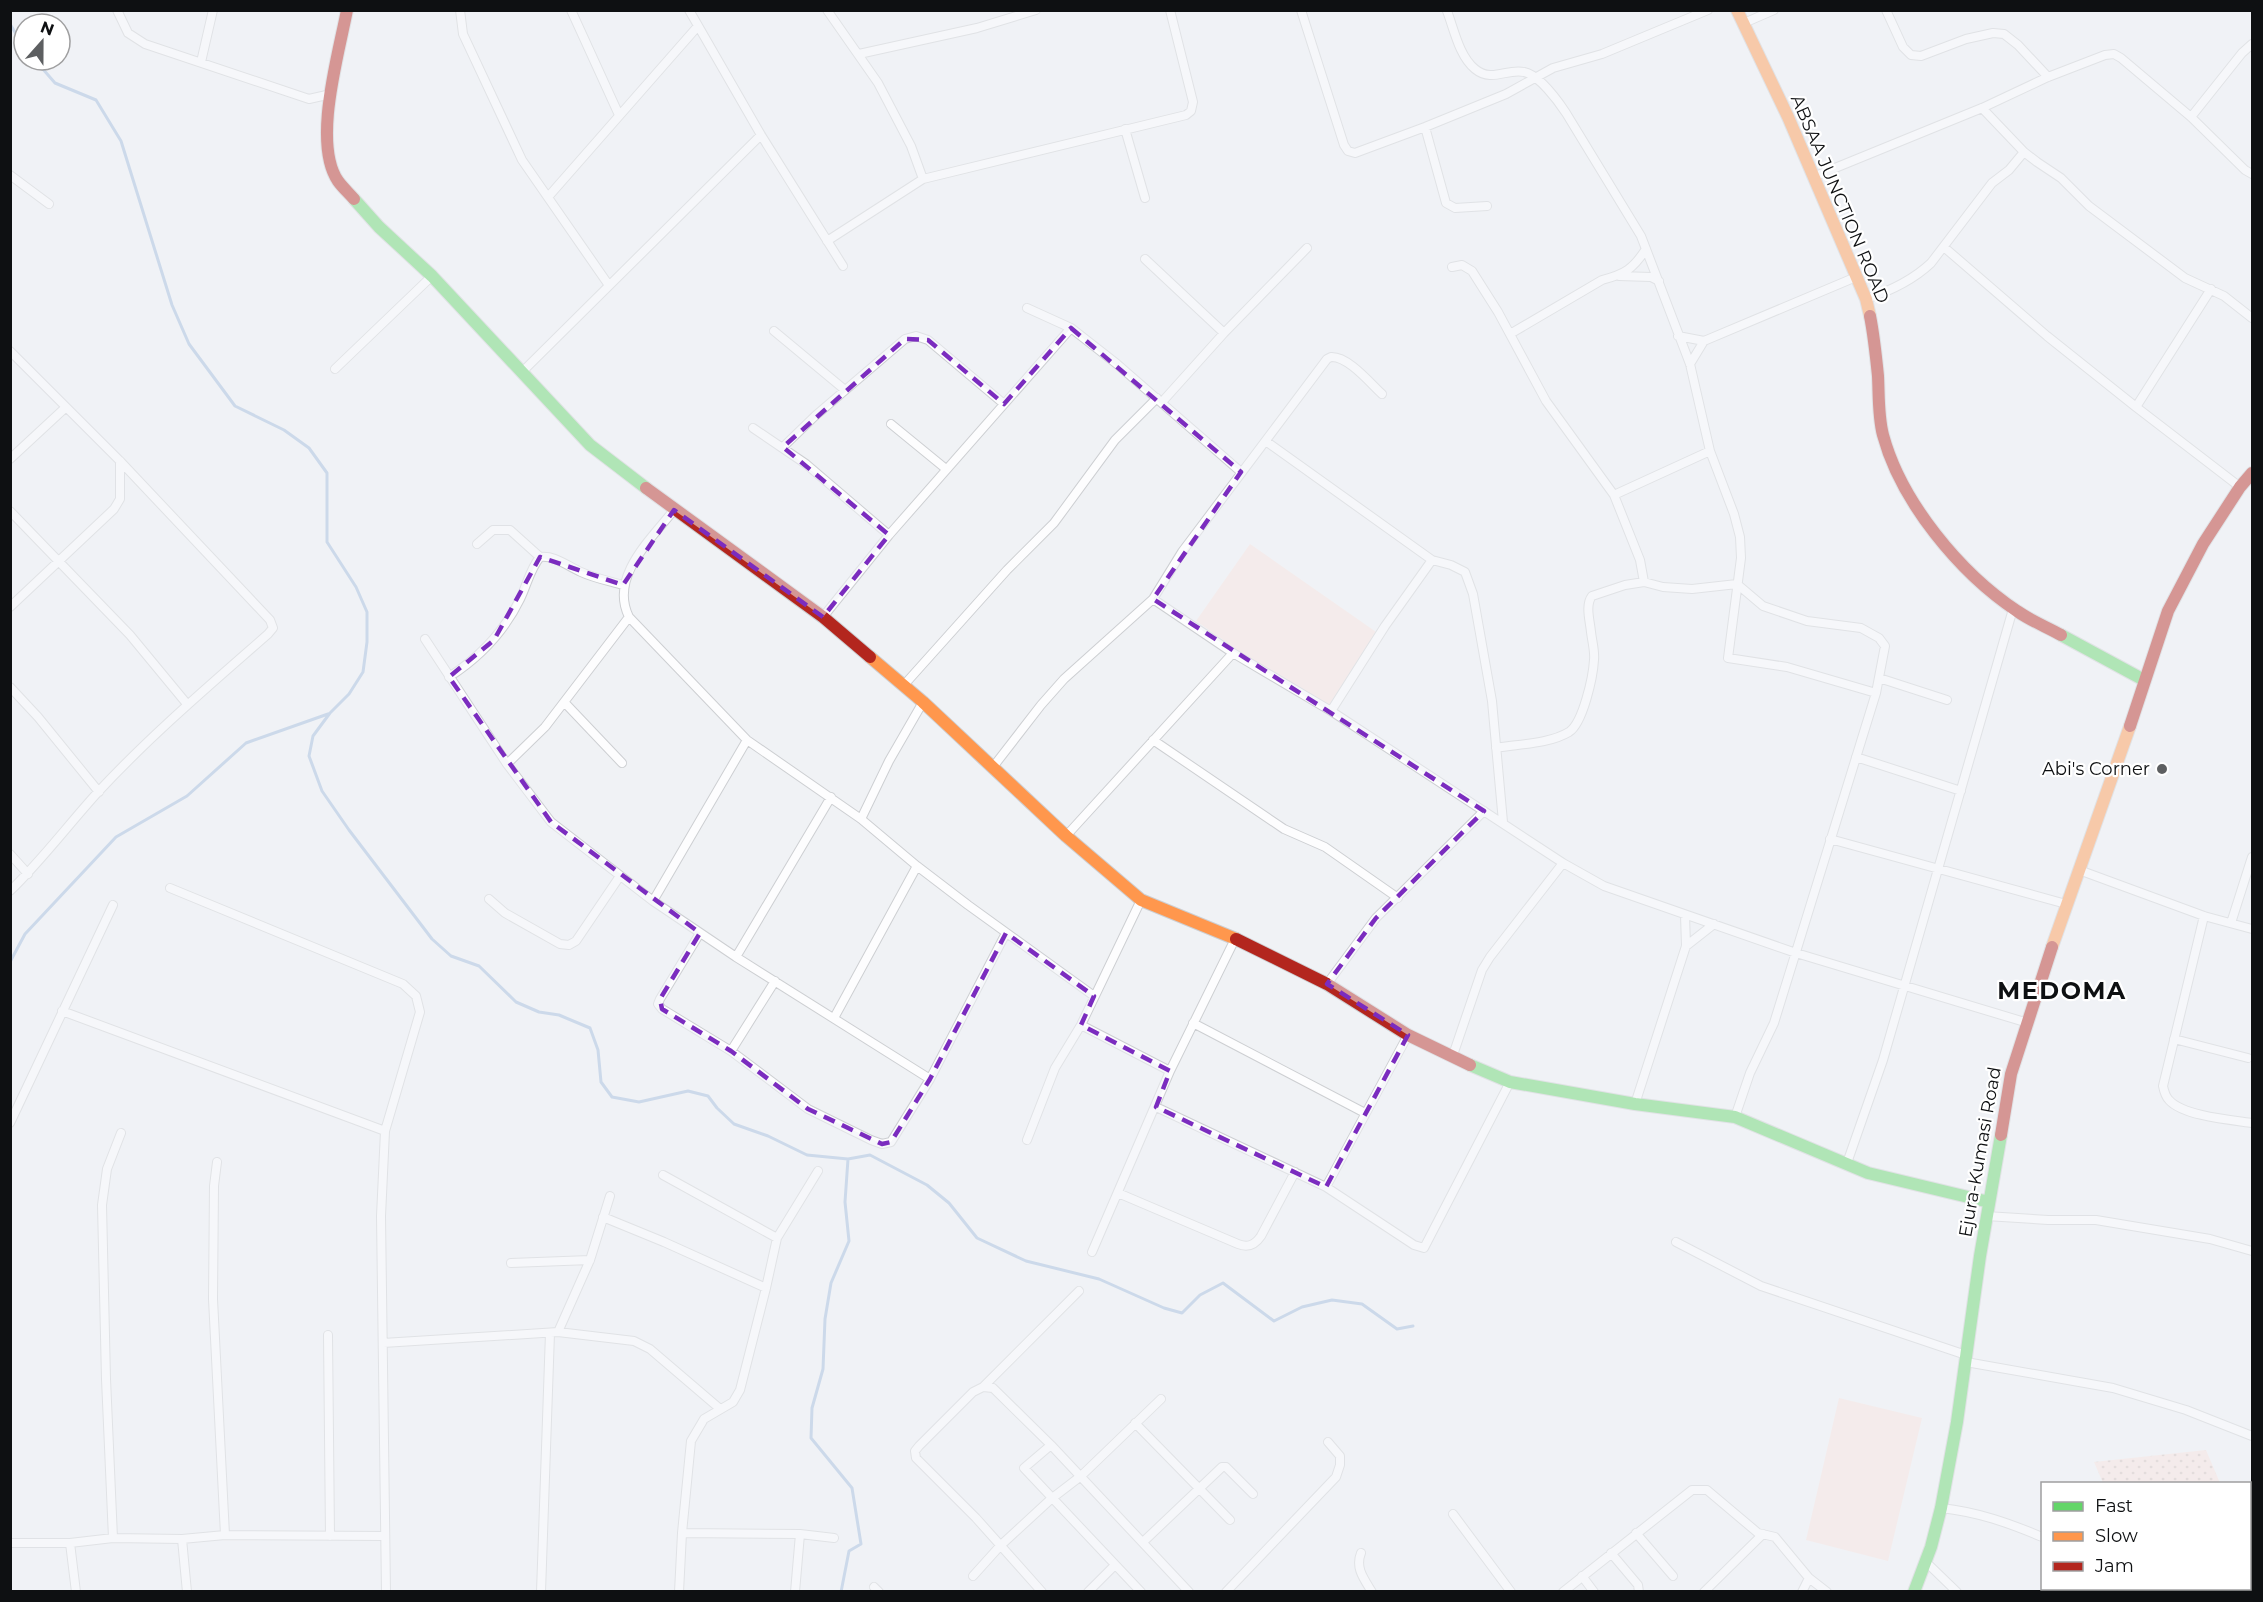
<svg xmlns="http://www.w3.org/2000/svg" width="2263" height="1602" font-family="Montserrat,sans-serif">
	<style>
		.grass { fill: url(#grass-dots) }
		.garden { fill: #f8e3de }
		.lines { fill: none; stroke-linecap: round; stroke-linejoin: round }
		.stream { stroke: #a0bbdc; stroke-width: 3 }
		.street-casing { stroke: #cdcfd2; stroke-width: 10 }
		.fast-casing { stroke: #cdcfd2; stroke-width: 14 }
		.slow-casing { stroke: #cdcfd2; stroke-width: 14 }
		.jam-casing { stroke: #cdcfd2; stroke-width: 14 }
		.street { stroke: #fdfdfe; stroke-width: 8 }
		.fast { stroke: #63d668; stroke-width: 12 }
		.slow { stroke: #ff974d; stroke-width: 12 }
		.jam { stroke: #b3261e; stroke-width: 12 }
		.marked { fill: none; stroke: #7b2cbf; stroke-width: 4.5; stroke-dasharray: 12 8; stroke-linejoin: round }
		.poi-dot { fill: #5d5f61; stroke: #fff; stroke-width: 2 }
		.labels { text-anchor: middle; stroke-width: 4.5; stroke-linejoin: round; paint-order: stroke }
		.street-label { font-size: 18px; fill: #0e1012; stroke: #fff }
		.poi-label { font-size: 18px; fill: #0e1012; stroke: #fff; text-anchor: end }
		.district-label { font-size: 24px; font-weight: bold; letter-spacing: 1.5px; fill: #0e1012; stroke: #fff }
	</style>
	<defs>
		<pattern id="grass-dots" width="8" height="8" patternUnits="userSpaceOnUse" patternTransform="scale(1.5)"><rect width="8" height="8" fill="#f8e3de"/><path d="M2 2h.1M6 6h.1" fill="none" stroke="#d3c2bd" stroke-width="1.8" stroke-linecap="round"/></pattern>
	</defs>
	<rect width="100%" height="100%" fill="#f0f2f5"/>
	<path class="grass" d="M2206,1450L2220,1483H2103L2094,1462Z
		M2250,1531H2252V1591H2219L2218,1589L2250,1588Z"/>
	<path class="garden" d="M1250,544L1379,634L1325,711L1196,621Z
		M1839,1398L1922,1418L1888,1561L1806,1540Z"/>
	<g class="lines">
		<path class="stream" d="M10,24L24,47
			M35,60L55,83L96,100L121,141L172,305L189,344L235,406L284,430L309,448L327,473V542L356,587L367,612V642L363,672L349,694L330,713L313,736L309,756L322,791L349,830L432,939L451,956L479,966L516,1002L539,1012L559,1015L590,1028L598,1050L601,1082L612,1097L639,1102L688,1091L708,1096L717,1108L734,1124L768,1136L807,1155L848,1159L870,1155L927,1185L949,1203L977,1238L1026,1261L1099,1279L1164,1308L1182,1313L1200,1295L1223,1283L1274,1321L1302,1307L1332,1300L1362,1304L1397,1329L1413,1326
			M10,962L25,934L116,837L187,796L246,743L328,714
			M841,1592L849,1551L861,1544L852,1488L811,1438L812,1408L823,1369L825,1319L831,1283L849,1241L845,1202L848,1159"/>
		<defs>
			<path id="street" d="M117,10L128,33L145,44L309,99L331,94
				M460,10L463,34L522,160L608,284
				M571,10L619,115
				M689,10L761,135L843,266
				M827,10L878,83L911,146L923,179
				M1301,10L1344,145L1348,151L1355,153L1425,127L1506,94L1553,68L1602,54L1708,10
				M1886,10L1903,47L1911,55L1921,56L1966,39L1993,33L2004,34L2018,45L2048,77
				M1447,11C1454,29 1459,56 1475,69C1492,83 1507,68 1524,72C1539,75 1558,101 1566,113L1641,236L1690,364L1710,451L1734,514L1740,537L1741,558L1728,658L1787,667L1876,693
				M1744,23L1774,10
				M859,54L977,28L1036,10
				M201,62L213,10
				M2191,117L2242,53L2252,44
				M1425,127L1446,203L1455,208L1487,206
				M1125,129L1145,198
				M2024,152L2037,162L2061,178L2089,206L2185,278L2224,296L2252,318
				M10,175L49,204
				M1813,177L1982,108L2048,77L2105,55L2114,54L2121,58L2191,117L2245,170L2252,174
				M548,197L698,26
				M827,241L923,179L1186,115L1191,111L1193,102L1170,10
				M1945,248L2047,336L2136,407
				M1145,259L1224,333
				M1452,267L1462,265L1472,271L1498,312L1546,401L1614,495L1640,560L1644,582
				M1619,276L1651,277L1659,281
				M2211,289L2136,407L2240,487
				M1866,299C1890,291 1912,281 1931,263L1992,183L2009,170L2024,152L1982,108
				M1027,308L1071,328L1117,364L1241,472
				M774,331L845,390
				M1510,334L1602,280C1625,274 1633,269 1646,249
				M1678,336L1704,341L1856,277
				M10,351L120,461L270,620L273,628L268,634C210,685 151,735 98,792C68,825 42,860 10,891
				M1690,364L1704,341
				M335,369L432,276
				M522,372L761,135
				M1162,402L1224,333L1307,248
				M891,424L946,469
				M753,428L806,464L889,535
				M1267,442L1432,560L1451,565L1465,572L1473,594L1492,701L1503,822
				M783,447L815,416L905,339L916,336L928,340L1004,404
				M10,459L65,408
				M1614,495L1710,451
				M674,510C651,539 609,577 629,617L747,740L861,819L917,866L968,905L1094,996
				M10,511L130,635L187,704
				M477,544L493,530H510L540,557
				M1153,599L1233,653L1331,711L1563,863L1604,886L1796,953L2028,1023
				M10,607L114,509L120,499V461
				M823,617L889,535L1071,328
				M425,639L507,764L551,822L653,901L736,957L930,1079
				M449,677C480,657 504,632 520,599C527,585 530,569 540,557C555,555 567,566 581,572C594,578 609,581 623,585
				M1879,678L1947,700
				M904,685L1007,570L1054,523L1115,440L1157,398
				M10,687L38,717L99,792
				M565,703L622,763
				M1331,711L1385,626L1432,560
				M1153,740L1284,829L1325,847L1398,898
				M1496,748C1519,744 1549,744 1569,732C1583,723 1593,677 1594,660C1595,651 1592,641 1591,632C1590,621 1585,605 1592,596L1625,585L1644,582L1663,587L1692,589L1737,584
				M1856,757L1961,791
				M507,764L545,727L629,617
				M993,767L1041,705L1064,679L1153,599L1182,552L1327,359L1331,357C1348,356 1370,383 1382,394
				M861,819L889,761L923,702
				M1066,836L1233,653
				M1830,839L2066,904
				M10,854L28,874
				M2079,870L2204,916L2252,929
				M170,888L403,984L416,996L420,1012L385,1131L381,1216L386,1592
				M489,899L505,913L560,944L569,945L576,941L620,876
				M653,901L747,740
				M2204,916L2163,1086C2164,1091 2165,1096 2169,1100C2183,1116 2231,1120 2252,1123
				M2231,923L2252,857
				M700,933L660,999L658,1004L662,1009L731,1051L808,1109L871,1140L882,1144L891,1142L930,1079L1006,933
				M1686,946L1714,924
				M736,957L831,797
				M1327,984L1376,918L1484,811
				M62,1011L385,1131
				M834,1018L917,866
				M1193,1023L1365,1113
				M1081,1025L1170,1071
				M2174,1039L2248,1058
				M731,1051L775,981
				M1452,1058L1482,970L1490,957L1563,863
				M1635,1104L1686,946L1685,915
				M1156,1107L1326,1187L1414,1245L1424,1248L1510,1082
				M1735,1117L1750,1073L1774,1023L1876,693L1885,646L1879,638L1861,628L1807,621L1763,606L1737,584
				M10,1123L113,905
				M1027,1140L1055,1068L1081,1025L1141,900
				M217,1162L214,1186L213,1299L225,1535
				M1847,1163L1883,1060L2013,609
				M663,1175L777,1238L766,1288L740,1390L733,1402L704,1419L691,1441L682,1533L679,1592
				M1326,1187L1408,1035
				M1118,1193L1238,1244C1248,1248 1255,1245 1261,1236L1295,1172
				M1986,1216L2048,1220H2096L2210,1239L2252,1251
				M603,1217L664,1242L766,1288
				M777,1238L818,1171
				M1676,1242L1761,1286L1966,1355
				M1092,1252L1170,1071L1235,939
				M511,1263L590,1260
				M558,1332L590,1260L610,1196
				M328,1335L330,1536
				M383,1343L558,1332L634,1341L650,1349L719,1408
				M1966,1362L2113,1388L2186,1410L2252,1436
				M983,1387L1079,1291
				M1135,1423L1230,1520
				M1051,1445L1024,1468L1141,1592
				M1941,1508C1978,1512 2009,1523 2042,1537
				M1453,1514L1511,1592
				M682,1533L800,1534L834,1538
				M1636,1533L1673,1576
				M113,1538L106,1379L102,1205L107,1169L121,1133
				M182,1539L187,1592
				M1143,1542L1222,1467H1226L1253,1494
				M10,1543H70L113,1538L182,1539L225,1535L385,1536
				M70,1543L76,1592
				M1361,1553C1355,1568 1364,1579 1372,1592
				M1611,1553L1638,1585L1639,1592
				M1926,1562L1957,1592
				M973,1576L1000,1546L1051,1499L1081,1476L1161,1399
				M1582,1576L1594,1592
				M874,1587L879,1592
				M541,1592L550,1333
				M795,1592L800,1534
				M1042,1592L976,1518L916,1458L915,1451L919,1446L973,1392L983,1387L993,1388L1051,1445L1189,1592
				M1088,1592L1115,1565
				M1226,1592L1336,1477L1340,1465V1456L1328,1442
				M1563,1592L1692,1490H1707L1758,1533L1775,1537L1809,1578L1827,1592
				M1704,1592L1763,1534
				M1802,1592L1809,1578
				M2084,1592L2087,1588"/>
			<path id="fast" d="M354,199L379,227L432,276L590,445L646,488
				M2061,635L2144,680
				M1470,1065L1510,1082L1635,1104L1735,1117L1868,1173L1989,1202
				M1914,1592L1931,1547L1941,1508L1957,1422L1980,1256L2001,1135"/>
			<path id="slow" d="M1737,10L1788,117L1866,299L1870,316
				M870,657L923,702L1066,836L1141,900L1236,939
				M2052,947L2130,726"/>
			<path id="jam" d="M347,10C339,53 312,143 338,181C343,188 349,193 354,199
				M1870,316C1874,336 1876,356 1878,376C1879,395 1878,416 1883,435C1901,502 1960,573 2017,611C2031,621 2047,627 2061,635
				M646,488L823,617L870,657
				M2130,726L2168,611L2203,544L2240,487L2252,473
				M1236,939L1327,984L1408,1035L1470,1065
				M2001,1135L2011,1074L2052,947"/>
		</defs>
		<use href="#street" class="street-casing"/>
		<use href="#fast" class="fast-casing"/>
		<use href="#slow" class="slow-casing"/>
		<use href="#jam" class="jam-casing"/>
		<use href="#street" class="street"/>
		<use href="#fast" class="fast"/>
		<use href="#slow" class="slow"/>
		<use href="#jam" class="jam"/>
	</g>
	<path d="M0 0H2263V1602H0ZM1071,328L1241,472L1153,599L1484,811L1376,918L1327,984L1408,1035L1326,1187L1156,1107L1170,1071L1081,1025L1094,996L1006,933L930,1079L891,1142L882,1144L808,1109L731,1051L662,1009L660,999L700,933L551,822L449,677L494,640L540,557L623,585L674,510L823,617L889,535L783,447L905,339L928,340L1004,404Z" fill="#f0f2f5" fill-opacity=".55" fill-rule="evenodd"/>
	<path class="marked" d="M1071,328L1241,472L1153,599L1484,811L1376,918L1327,984L1408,1035L1326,1187L1156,1107L1170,1071L1081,1025L1094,996L1006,933L930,1079L891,1142L882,1144L808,1109L731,1051L662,1009L660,999L700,933L551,822L449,677L494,640L540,557L623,585L674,510L823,617L889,535L783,447L905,339L928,340L1004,404Z"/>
	<circle class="poi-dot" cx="2162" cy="769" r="6"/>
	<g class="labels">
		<g class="street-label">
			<text transform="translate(1840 199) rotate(67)" y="6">ABSAA JUNCTION ROAD</text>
			<text transform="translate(1980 1152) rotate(-80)" y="6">Ejura-Kumasi Road</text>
		</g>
		<g class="poi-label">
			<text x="2150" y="775">Abi's Corner</text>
		</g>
		<g class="district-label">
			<text x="2062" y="999">MEDOMA</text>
		</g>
	</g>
	<rect width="2263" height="1602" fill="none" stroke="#0e1012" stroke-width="24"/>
	<rect x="2041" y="1482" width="210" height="108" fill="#ffffff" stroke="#9f9fa0" stroke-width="1.5"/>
	<rect x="2053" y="1502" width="30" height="9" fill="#63d668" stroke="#9f9fa0" stroke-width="1.5"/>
	<text x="2095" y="1512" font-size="18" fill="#0e1012">Fast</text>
	<rect x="2053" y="1532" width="30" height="9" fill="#ff974d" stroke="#9f9fa0" stroke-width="1.5"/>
	<text x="2095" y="1542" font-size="18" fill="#0e1012">Slow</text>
	<rect x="2053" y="1562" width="30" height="9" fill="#b3261e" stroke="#9f9fa0" stroke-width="1.5"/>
	<text x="2095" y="1572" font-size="18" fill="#0e1012">Jam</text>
	<g transform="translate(42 42) rotate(21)"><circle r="28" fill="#ffffff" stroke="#9f9fa0" stroke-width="1.5"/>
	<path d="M0-4.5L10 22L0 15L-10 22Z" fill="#5d5f61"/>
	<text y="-9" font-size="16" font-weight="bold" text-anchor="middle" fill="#0e1012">N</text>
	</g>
</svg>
